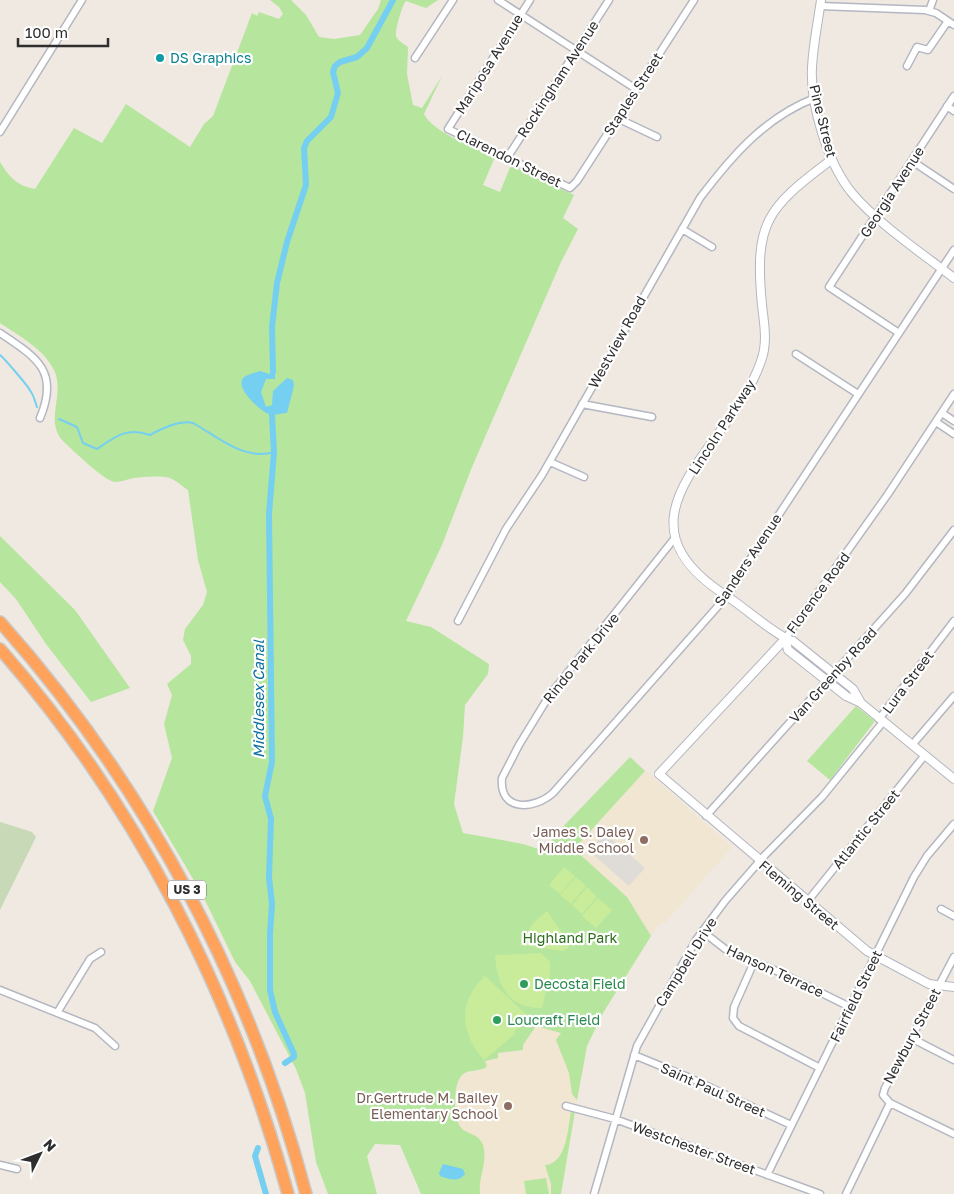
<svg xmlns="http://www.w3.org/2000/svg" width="954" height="1194" font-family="'Golos Text',sans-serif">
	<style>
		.education { fill: #f0e6d1 }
		.green { fill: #b6e59e }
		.cemetery { fill: #c8d9b8 }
		.pitch { fill: #c9ec9a }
		.plaza { fill: #dfdcd8 }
		.water { fill: #75cff0 }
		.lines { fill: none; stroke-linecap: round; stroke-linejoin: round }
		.stream { stroke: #75cff0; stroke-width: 2 }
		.canal { stroke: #75cff0; stroke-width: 6 }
		.minor-casing { stroke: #b4b7c1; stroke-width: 9 }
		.tertiary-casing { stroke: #b4b7c1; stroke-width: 10 }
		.motorway-casing { stroke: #c9c9c9; stroke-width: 14 }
		.minor { stroke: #fff; stroke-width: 6 }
		.tertiary { stroke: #fff; stroke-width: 8 }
		.motorway { stroke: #ffa35c; stroke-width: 11 }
		.culture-dot { fill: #0f9aa8; stroke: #fff; stroke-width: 2 }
		.education-dot { fill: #8d6e63; stroke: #fff; stroke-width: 2 }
		.leisure-dot { fill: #2e9e5b; stroke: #fff; stroke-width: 2 }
		.labels { text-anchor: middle; stroke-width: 4.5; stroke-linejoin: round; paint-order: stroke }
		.shield { fill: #fff; stroke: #6d6d6d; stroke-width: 1 }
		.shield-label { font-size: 12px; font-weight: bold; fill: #2e2e2e }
		.culture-label { font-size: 14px; fill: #0d838f; stroke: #fff; text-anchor: start }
		.street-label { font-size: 14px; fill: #2e2e2e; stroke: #fff }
		.education-label { font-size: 14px; fill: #785e54; stroke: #fff; text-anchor: end }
		.park-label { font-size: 14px; fill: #2c6e1b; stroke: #fff }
		.leisure-label { font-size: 14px; fill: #27864d; stroke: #fff; text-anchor: start }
		.water-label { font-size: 15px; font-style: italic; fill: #0d6fa3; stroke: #fff }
	</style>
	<rect width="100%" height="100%" fill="#efe9e1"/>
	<path class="education" d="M630,757L732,847L666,922L660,923L651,936L627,897L556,834Z
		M536,1026L590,1040L587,1046L561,1194H421L420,1191L451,1056L498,1058V1053L523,1050V1045Z"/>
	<path class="green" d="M270,0H291L306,15L319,37L334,39L360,35L378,9L381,0H438L426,8L406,1C402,5 395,30 396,36C398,41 404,44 408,47L407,74L413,105L422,108L442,76L424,114C434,133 474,147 495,157L483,185L500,192L511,165L574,195L563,218L578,229L561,262L472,467L442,545L406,621L431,627L489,664L488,674L465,705L463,737L454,804L463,833L523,844L545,851L556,834L630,757L645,771L574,849L627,897L651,936L603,1013L587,1046L577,1100L572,1094L569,1073L556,1040L561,1033L536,1026L523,1045V1050L498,1053V1058L485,1061L487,1066L485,1068C478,1071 468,1070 463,1074C452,1083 453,1120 462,1129C470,1135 479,1134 483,1145C488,1162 478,1178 480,1194H421L400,1145L375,1144L367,1156L377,1194H328L316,1162L305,1093L296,1069L250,981L235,962L202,894L153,811L172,758L164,724L172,695L167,684L191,664V656L183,640L185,629L203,605L207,592L198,560L188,490C183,487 178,482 172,479C164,475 144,477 134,478C128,479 121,482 115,482C104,481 74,451 64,442C43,421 66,395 54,370C43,348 19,336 0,323V162C9,177 17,186 35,189L74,128L102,143L126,104L190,147L204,124L213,116L252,13L257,16L259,12L279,19L283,14L279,7Z
		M0,536L75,610L130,688L91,702L46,644L16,599L0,582Z
		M856,706L875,721L830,780L807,761Z
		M571,1111H575L561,1194H551V1184L545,1165C567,1164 568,1127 571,1111Z
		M546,1178L549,1194H526L524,1181Z"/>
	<path class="cemetery" d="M0,822L32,832L36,837L0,910Z"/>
	<path class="pitch" d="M564,867L575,876L560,894L549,885Z
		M576,877L586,886L571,904L560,895Z
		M587,887L597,897L582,914L572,905Z
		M598,898L612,910L596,928L582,916Z
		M547,911L569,943L568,948L563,951L520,945L533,923Z
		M541,953L550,962V975L542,1008C508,1008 497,986 495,955Z
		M485,976L528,1016V1023L525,1026L522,1024L514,1032L515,1034L484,1060C460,1033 457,1002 485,976Z"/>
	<path class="plaza" d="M605,833L645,868L629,886L589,851Z"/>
	<path class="water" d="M260,371L270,374L275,371V379H266L261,392L266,407L272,405L273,391L287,378L293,380L294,386L287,413C283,413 276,415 271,415C262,413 237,390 242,380C244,375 255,373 260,371Z
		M443,1164L463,1169L465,1174C459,1183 448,1179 440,1176L439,1173Z"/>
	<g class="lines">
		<path class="stream" d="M0,355C4,358 29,387 31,392C34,396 35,402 37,407
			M59,419L77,427L83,443L97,449C116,436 127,427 150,435C163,428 179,420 193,423C218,437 244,461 274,452"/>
		<path class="canal" d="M273,372L272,327L277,283L287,242L306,185L304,148L307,141L331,117L338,93L333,72L335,66L340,62L357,57L367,48L393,0
			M272,415L274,452L269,514L272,762L265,796L271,819L269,877L272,904L270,934V990L275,1012L294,1054V1057L285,1063
			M258,1148L255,1156L266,1194"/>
		<defs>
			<path id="minor" d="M498,0L636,89
				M530,0L448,129L570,188L577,181L694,0
				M820,6L925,10L936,13L954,25
				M929,11L933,0
				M415,58L453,0
				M907,66L917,47L928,50L948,21
				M947,106L954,111
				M617,118L657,137
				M0,132L82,0
				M507,158L609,0
				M912,161L954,189
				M682,229L712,247
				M0,333C36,357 60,371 40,418
				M899,333L829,287L954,96
				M796,354L858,394
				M582,404L652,417
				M942,413L954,421
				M936,422L954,434
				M550,462L584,477
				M674,539L549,696L519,745L502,778C499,812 534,810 553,793L727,596L770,528L954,250
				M458,621L506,529L542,475L700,198C731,157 765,117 815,98
				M785,639L888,494L954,394
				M879,719L954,621
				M912,745L954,696
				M706,816L905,594L954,530
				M807,902L925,755
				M941,909L954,916
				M702,931L729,952L779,972L850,1007
				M754,962L734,1007L733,1018L739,1026L820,1068
				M0,990L95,1028L115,1046
				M57,1013L90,959L101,952
				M911,1038L954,1060
				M634,1055L690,1078L791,1125
				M890,1103L954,1134
				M566,1106L615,1119L820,1194
				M0,1165L17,1169
				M767,1175L914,877L927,856L954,824
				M594,1194L637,1046L696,940L725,901L765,855L822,797L883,722
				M846,1194L890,1103L883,1095L885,1088L954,957"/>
			<path id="tertiary" d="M821,0C818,22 813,45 812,68C810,105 828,164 852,193C877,223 923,254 954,278
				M831,160C767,208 754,222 762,305C764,323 768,343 761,361C732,448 603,515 725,595C742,605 778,638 793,641L853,689L861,703
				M785,639L659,774L867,951L929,984L954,987
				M785,639L788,650L846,696L861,703L954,779"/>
			<path id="motorway" d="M0,622C146,786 250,982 306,1194
				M0,649C137,805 233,994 288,1194"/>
		</defs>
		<use href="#minor" class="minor-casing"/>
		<use href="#tertiary" class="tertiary-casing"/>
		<use href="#motorway" class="motorway-casing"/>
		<use href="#minor" class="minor"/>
		<use href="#tertiary" class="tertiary"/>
		<use href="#motorway" class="motorway"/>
	</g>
	<circle class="culture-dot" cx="160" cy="58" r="5"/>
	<g class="education-dot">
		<circle cx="644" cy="840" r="5"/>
		<circle cx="508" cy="1106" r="5"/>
	</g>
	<g class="leisure-dot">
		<circle cx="524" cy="984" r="5"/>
		<circle cx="497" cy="1020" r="5"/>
	</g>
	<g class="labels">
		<rect class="shield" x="168" y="880.5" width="38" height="19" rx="4"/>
		<g class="shield-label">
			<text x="187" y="894">US 3</text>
		</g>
		<g class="culture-label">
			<text x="170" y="63">DS Graphics</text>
		</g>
		<g class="street-label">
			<text transform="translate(489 64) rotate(-58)" y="5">Mariposa Avenue</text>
			<text transform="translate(558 79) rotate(-57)" y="5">Rockingham Avenue</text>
			<text transform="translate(633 94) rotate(-57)" y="5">Staples Street</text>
			<text transform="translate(823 121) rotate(76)" y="5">Pine Street</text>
			<text transform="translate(509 158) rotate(26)" y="5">Clarendon Street</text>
			<text transform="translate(892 192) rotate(-57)" y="5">Georgia Avenue</text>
			<text transform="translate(617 342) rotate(-61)" y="5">Westview Road</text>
			<text transform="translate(722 427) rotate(-57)" y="5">Lincoln Parkway</text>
			<text transform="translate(748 560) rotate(-56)" y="5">Sanders Avenue</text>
			<text transform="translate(818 593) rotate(-54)" y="5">Florence Road</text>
			<text transform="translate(581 658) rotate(-51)" y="5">Rindo Park Drive</text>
			<text transform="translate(833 675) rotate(-48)" y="5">Van Greenby Road</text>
			<text transform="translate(908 682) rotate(-53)" y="5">Lura Street</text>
			<text transform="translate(866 829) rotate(-51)" y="5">Atlantic Street</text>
			<text transform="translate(799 895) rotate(40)" y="5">Fleming Street</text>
			<text transform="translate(686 962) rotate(-58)" y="5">Campbell Drive</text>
			<text transform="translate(775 971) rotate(25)" y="5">Hanson Terrace</text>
			<text transform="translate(856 996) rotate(-64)" y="5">Fairfield Street</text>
			<text transform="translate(912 1036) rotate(-62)" y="5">Newbury Street</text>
			<text transform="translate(713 1090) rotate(24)" y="5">Saint Paul Street</text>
			<text transform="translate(694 1148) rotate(20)" y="5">Westchester Street</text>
		</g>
		<g class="education-label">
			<text x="634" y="837">James S. Daley<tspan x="634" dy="16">Middle School</tspan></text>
			<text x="498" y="1103">Dr.Gertrude M. Bailey<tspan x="498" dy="16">Elementary School</tspan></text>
		</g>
		<g class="park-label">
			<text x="570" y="943">Highland Park</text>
		</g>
		<g class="leisure-label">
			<text x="534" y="989">Decosta Field</text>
			<text x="507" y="1025">Loucraft Field</text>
		</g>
		<g class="water-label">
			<text transform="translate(259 699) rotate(-90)" y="5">Middlesex Canal</text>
		</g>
	</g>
	<g transform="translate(40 1154) rotate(48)" stroke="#ffffff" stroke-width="4" paint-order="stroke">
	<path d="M0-4L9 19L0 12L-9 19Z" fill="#2e2e2e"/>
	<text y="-8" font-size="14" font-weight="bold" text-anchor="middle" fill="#2e2e2e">N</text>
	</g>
	<path d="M18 38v8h90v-8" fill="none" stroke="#2e2e2e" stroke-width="2.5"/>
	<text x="25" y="38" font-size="15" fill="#2e2e2e" stroke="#ffffff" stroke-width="4" paint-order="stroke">100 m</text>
</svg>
